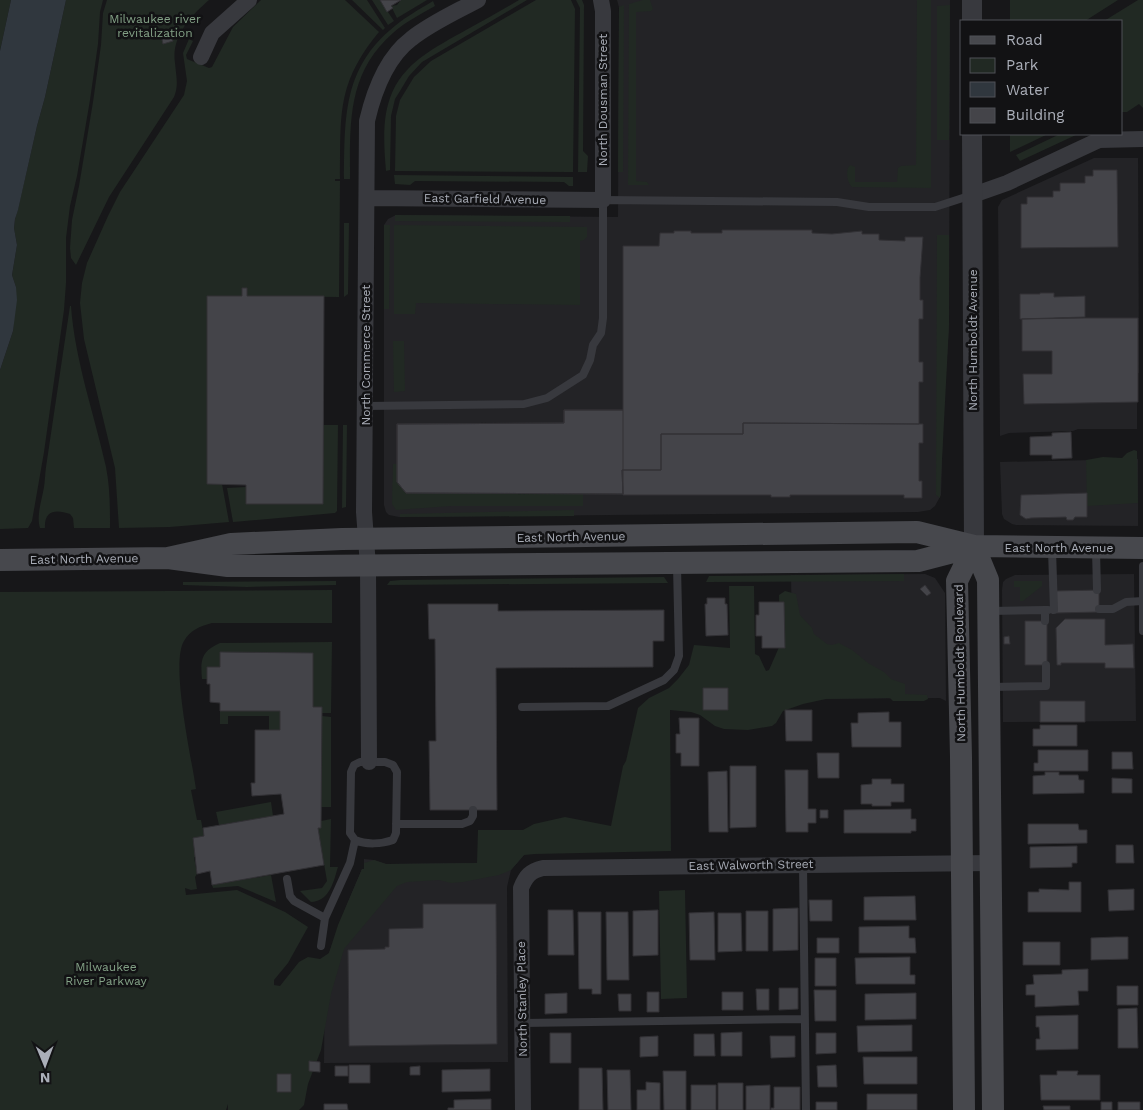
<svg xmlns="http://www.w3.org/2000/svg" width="1143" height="1110" font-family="'Work Sans',sans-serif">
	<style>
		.built { fill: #232326 }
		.green { fill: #212923 }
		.water { fill: #30373e }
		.building { fill: #444449; stroke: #323135 }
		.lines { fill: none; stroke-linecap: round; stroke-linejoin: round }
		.service { stroke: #38393e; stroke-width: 8 }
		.minor { stroke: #38393e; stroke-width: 16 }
		.tertiary { stroke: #38393e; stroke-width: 20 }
		.secondary { stroke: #47484d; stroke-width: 22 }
		.labels { text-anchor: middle; stroke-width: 5; stroke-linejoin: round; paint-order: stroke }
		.park-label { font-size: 12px; fill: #83a186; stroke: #121214 }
		.street-label { font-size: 12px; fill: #aaaeb8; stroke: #121214 }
	</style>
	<rect width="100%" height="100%" fill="#171719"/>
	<path class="built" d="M617,0H950L949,325L943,423L941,495L935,506L930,510L918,512L399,517L389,515L386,512L384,505V225L388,219L396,215L618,217L619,7Z
		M1094,158H1138L1139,373H1137V429H1078L1073,431L1009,433L1000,436L998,207L1002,200Z
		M1138,459V526L1016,525L1012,524L1004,519L1002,514L1000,462Z
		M925,574L935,578L945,593L946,701L940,698L793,699L791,575Z
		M1134,574L1136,721L1003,722L1002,590L1003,582L1006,579L1015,575Z
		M524,855L511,870L507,887L508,1062L324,1063L325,960L329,953L346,907L362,869H364V859L374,860L386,864L477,863Z"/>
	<path class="green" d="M0,0H11L0,51Z
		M66,0H103L100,12L98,44L90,100L77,176L70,206L66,238V283L64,310L44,452L32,521L28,528L0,529V370L13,331L16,287L12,275L17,245L14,228L15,219L18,209L37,126L45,97Z
		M107,0H209C191,16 171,36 175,63C176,75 179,86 174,97L109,197L76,265L71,258L70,248L72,220L79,186L93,102L101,45L103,13Z
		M261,0H345L379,32C336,84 341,115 340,179H335V181H340L339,297L247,296V288L242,296H207V484H222L229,522L170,527L119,528L115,468L84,339L80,303L82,283L87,263L108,216L120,192L184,95L187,81L183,53L189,39L193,41L186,55L187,59L209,68L212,67L233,27Z
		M352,0H367L385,28L383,30Z
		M372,0H380L394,21L388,25Z
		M401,0H427L397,18L391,6L397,5Z
		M519,0H527L422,62L409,76L400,91L395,99L391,116L390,170L386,171C384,147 382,120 390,98C402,63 436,47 466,30C484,20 502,10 519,0Z
		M536,0H571L575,9L573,172L395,171L396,116L400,100L414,77L431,61Z
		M576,0H582L584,5L583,151L588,156L587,172H578L580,8Z
		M643,0H650L653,9L651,11L636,12V181L647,182L649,185H628L629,4Z
		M917,0H931V188L852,187C847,182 845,170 850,165L855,167V182H897L898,168L901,166L916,165Z
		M1010,0H1118L1085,21H1010Z
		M1138,0H1143V108L1139,104L1127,112H1122V21H1104Z
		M433,1L435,6C421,14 405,22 393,33C347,73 350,123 350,179H344C345,122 342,72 389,31C402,19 418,10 433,1Z
		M624,5L623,172H618L619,7Z
		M950,5L949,140H937V6Z
		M1010,134H1048L1010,152Z
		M1060,134H1078L1020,161L1016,155Z
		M394,175L573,177V186H569L564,182L415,181L410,185L395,184Z
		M395,215H396L570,216V222L395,221Z
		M344,223H349L348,294L344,297Z
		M384,225H390L389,309H384Z
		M394,225L587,227V237L584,240L580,241V305L416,303L415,314H394Z
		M937,235H949V325L940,498L936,495Z
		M70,306H71C75,361 94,413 106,467C110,487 110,507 110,528H74L73,518L70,514C56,509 44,510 45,528H40C36,515 42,500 44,487C45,481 45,474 46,467Z
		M324,336L323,425H338L337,511L335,513L233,522L227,488L246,487Z
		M393,341H404L405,391L394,392Z
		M343,425H347L346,507L342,508Z
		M1134,450L1137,451L1138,503L1087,506L1086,460L1103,457L1122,458L1127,453Z
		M393,464H397V482L406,493L583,494V506H451L396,510L392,504Z
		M574,510V516L400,517V514Z
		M904,574V581L706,582L709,576Z
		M664,577L668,583L387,585L390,581L401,580Z
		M336,581V585L247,587L183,585V582Z
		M1014,581H1042V586L1023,601H1020V587H1014Z
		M729,586H754L755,654L759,656L766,671L769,670L780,645L779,595L785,591L796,594L800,615L812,628L814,634L827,644L832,645L839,643L852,650L868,663L884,672L891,679L905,684V694L927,695L928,699L924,701H893L890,698L826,699L803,704L783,711L776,723L772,726L748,730L724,729L715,726L700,715L691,712L670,710L671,851L535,854L524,855L511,870L499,875L463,882L451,883L439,880L407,882L397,886L344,949L331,994L321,1050L308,1084L304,1105L299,1110H228V1104L226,1110H0V592L332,590V623H212C201,626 190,630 184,641C170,664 192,760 196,789L191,790L197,820H201L204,836L193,838L196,857H194L197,874L195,877L197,889L191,890L185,888L186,895L237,890L285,912L308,927L288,963L274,980V985L280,986L299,962L308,957L320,959L329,953L338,925L362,869H364V863L374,860L386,864L477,863L478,830H523L534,824L565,817L611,826L623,766L626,761L638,708L649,698L669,688L678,679L689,665L694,645L730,648Z
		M332,642L331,713H322V707H313V653L220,652V667H207V679H202C200,659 202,651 220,643Z
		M220,711H280V730H269V716H228V724H220Z
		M322,716L331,717V807H321Z
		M271,802L273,816L219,825L216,812Z
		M331,819L330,867H338L337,870C333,885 328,901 311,902L300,891L322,888L327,881L318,828L321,821Z
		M271,875L276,902L238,886L213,888L212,885Z
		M685,890L687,998L661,999L659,891Z"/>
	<path class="water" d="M11,0H66L45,97L37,126L18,210L15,219L14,228L17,245L12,275L16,287L17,300L13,331L0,370V51Z"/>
	<path class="building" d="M380,0H401L391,6L393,8L387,12Z
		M170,32L173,41L163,44L161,35Z
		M1093,170H1117L1118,247L1021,248V204H1027V197H1053V191H1060V183H1085V176H1093Z
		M722,230H812V233L832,234L862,231V234H879V240L905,241V237H923L920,278V300H923V319H919V362H923V382H919V424L743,423V434H661V470H622L623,494L406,493L397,482V424L564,423V410H623V246H659L660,233H674V231H691V233H722Z
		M242,288H247V296H324L323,504H246V485L207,484V296H242Z
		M1040,293H1054V297L1085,296V317L1020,319V294H1040Z
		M1085,318H1138V402L1024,404L1023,374H1052V351H1022V319Z
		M564,410H623V494L406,493L397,482V424L564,423Z
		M743,423L923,424V443H919V481H922V498H904V495H790V497H771V495H623L622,470H661V434H743Z
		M1071,432L1072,458L1052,459V455H1030V437L1052,436V433Z
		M1087,493V517H1075L1073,520H1067L1066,517L1031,518L1026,519L1020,515L1021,495Z
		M925,585L931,593L927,596L920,589Z
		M1099,590V612L1055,613V591Z
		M707,598H725V604H727L728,635L706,636L705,604H707Z
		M759,602H784L785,648H762V636H756V615H759Z
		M428,604H498V611L664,610V641H653V667L496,668L497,810H430L429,741H436L435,639H429Z
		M1065,619H1105V645L1133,644L1134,668H1105V663H1061V665H1057L1056,628Z
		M1025,621H1047V665H1025Z
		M1009,636L1010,644H1004V637Z
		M220,652L313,653V707H322L321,828H318L324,865L212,885L210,871L197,874L193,838L204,836L203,828L284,814L281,794L252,796L251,783H255V730H280V711H220V703L210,702V684H207V667H220Z
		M703,688H728V710H703Z
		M1040,701H1085V722H1040Z
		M785,710H812V741H786Z
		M889,712V722H901V747H852L851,723H858V713Z
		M679,718H699V766H681V753H676V734H680Z
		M1040,725H1077V746H1033V729H1040Z
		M1038,750H1088V771H1034V763H1038Z
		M1112,752H1132L1133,769H1112Z
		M817,753H839V778H818Z
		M730,766H756V827L730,828Z
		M785,770H808V809H816V823H808V832H786Z
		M727,771L728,832H709L708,772Z
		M1045,772H1059V775H1078L1079,780H1084V793L1033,794V776L1045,775Z
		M1112,778L1132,779V793H1112Z
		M872,779H891V784H904V802H891V806H872V804H861V785L872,784Z
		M911,809V819H916V831H911V833H844V810Z
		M820,810H828V818H820Z
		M1028,824H1078L1079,830H1087V843L1028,844Z
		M1116,845H1133L1134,863H1116Z
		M1077,846V863H1072V867L1030,868V847Z
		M1069,882H1081V912H1028V892H1039V889L1069,890Z
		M1134,889V910L1109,911L1108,890Z
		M915,896L916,920H864V897Z
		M809,900H832V921H810Z
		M423,904H496L497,1044L349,1046L348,950L385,949V947H389V929L423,928Z
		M798,908V950L773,951V909Z
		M548,910H573L574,955H548Z
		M658,910V955L633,956V911Z
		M746,911H768V951H746Z
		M578,912H601V994H592V989H579Z
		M606,912H628L629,980H607Z
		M714,912L715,960H690L689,913Z
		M718,913H741L742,951L718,952Z
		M909,926V938H915L916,953H859V927Z
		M1116,937H1128V959L1091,960V938Z
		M817,938H839V953H817Z
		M1023,942H1060V965H1023Z
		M910,957V975H915V984H856L855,958Z
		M815,958H836V986H815Z
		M1088,969V991H1078L1079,1005L1035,1007V995H1026V985L1034,984L1033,975L1062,974V970Z
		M1117,986H1138V1005H1117Z
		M779,988H798V1009L779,1010Z
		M756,989H769V1010H757Z
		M814,990H836V1021H815Z
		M647,992H659V1012H647Z
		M722,992H743V1010H722Z
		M567,993V1013L545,1014V994Z
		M916,993V1019L865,1020V994Z
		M618,994H631V1011H619Z
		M1137,1008L1138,1048H1118V1009Z
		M1078,1015V1049L1036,1050V1039H1040L1039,1027H1036V1016Z
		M912,1025V1051L858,1052L857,1026Z
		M742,1032V1056H721V1033Z
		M550,1033H571V1063H550Z
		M816,1033H836V1053L816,1054Z
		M694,1034H714L715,1056H694Z
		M658,1036V1056L640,1057V1037Z
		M770,1036H795V1057L771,1058Z
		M863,1057H917V1084H864Z
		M309,1061L320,1062V1072L309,1071Z
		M349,1065H370V1083H349Z
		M836,1065L837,1087H818L817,1066Z
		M335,1066H348V1076H335Z
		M420,1066V1075H410V1067Z
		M579,1068H602L603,1110H579Z
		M490,1069V1091L442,1092V1070Z
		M607,1070H630L631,1110H608Z
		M663,1071H686V1110H664Z
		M1057,1071H1078L1077,1075H1100V1100H1041L1040,1075H1057Z
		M277,1074H291V1092H277Z
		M646,1082L660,1083V1110H637V1090H646Z
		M718,1083H743V1110H718Z
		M691,1085H716V1110H691Z
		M770,1085V1110H746V1086Z
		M774,1087H800V1110H771V1108H774Z
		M867,1094H917V1110H867Z
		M491,1099V1110H448V1108H454V1100Z
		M816,1102H837V1110H816Z
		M1101,1102H1112V1110H1101Z
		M1118,1102H1140V1110H1118Z
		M324,1104H347L348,1110H324Z
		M1043,1106H1070V1110H1044Z"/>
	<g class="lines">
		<path class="service" d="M366,406L524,404L547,398L583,375L590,360L593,345L601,333L603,318V200L837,202L869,207H935L972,195
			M1052,550L1054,610
			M1096,550L1097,590
			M1143,566V631
			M1099,609H1113L1126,602L1143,601
			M990,611L1045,610
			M1045,621V610H1048
			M991,687L1046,686V665
			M522,707L608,706L664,680L674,670L679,656L677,566
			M396,824H462L470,821L473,816V810
			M803,865L806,1110
			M287,879L290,896L294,901L325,918
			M321,946L325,918L350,863L355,840L350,833L351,772L354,765L360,762H385L393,765L397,772L396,833L393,840C382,844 366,845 355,840
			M523,1023L805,1019"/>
		<path class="minor" d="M201,57L212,33L249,0
			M973,195L1007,183L1099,140L1143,139
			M367,198L603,200V11L601,0
			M369,762L368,566L364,512L367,121C374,91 386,58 411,39C431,23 456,12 478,0
			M523,1110L521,888C526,876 530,871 543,868L992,863"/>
		<path class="tertiary" d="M972,0V21
			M972,134L974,546"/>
		<path class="secondary" d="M974,546L988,580L993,1110
			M168,558L231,544L342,539L917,532L974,546L1143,548
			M0,560L168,558L228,566H306L918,561L972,547
			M964,1110L961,757L957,581L974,546"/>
	</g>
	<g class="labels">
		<g class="park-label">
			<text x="155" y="23">Milwaukee river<tspan x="155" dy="14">revitalization</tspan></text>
			<text x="106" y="971">Milwaukee<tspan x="106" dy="14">River Parkway</tspan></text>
		</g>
		<g class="street-label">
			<text transform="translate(603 100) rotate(-90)" y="4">North Dousman Street</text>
			<text transform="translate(485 199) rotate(1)" y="4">East Garfield Avenue</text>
			<text transform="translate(973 340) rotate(-90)" y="4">North Humboldt Avenue</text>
			<text transform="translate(366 355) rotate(-90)" y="4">North Commerce Street</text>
			<text transform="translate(571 537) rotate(-1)" y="4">East North Avenue</text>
			<text x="1059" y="552">East North Avenue</text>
			<text transform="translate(84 559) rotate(-1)" y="4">East North Avenue</text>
			<text transform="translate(960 663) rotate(-91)" y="4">North Humboldt Boulevard</text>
			<text transform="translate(751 865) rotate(-1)" y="4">East Walworth Street</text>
			<text transform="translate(522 999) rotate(-91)" y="4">North Stanley Place</text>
		</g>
	</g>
	<rect x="960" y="20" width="162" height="115" fill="#121214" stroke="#4f5056"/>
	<rect x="970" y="36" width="25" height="8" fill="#47484d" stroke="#4f5056"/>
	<text x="1006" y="45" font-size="15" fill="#aaaeb8">Road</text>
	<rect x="970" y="58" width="25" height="15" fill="#212923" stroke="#4f5056"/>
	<text x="1006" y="70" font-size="15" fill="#aaaeb8">Park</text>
	<rect x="970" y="82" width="25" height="15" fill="#30373e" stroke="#4f5056"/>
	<text x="1006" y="95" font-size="15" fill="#aaaeb8">Water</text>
	<rect x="970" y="108" width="25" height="15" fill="#444449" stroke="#4f5056"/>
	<text x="1006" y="120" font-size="15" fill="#aaaeb8">Building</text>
	<g transform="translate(45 1065) rotate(179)" stroke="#121214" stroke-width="4" paint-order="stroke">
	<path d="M0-4L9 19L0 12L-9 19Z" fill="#aaaeb8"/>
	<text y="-8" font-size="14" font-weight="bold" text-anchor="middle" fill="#aaaeb8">N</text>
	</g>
</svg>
